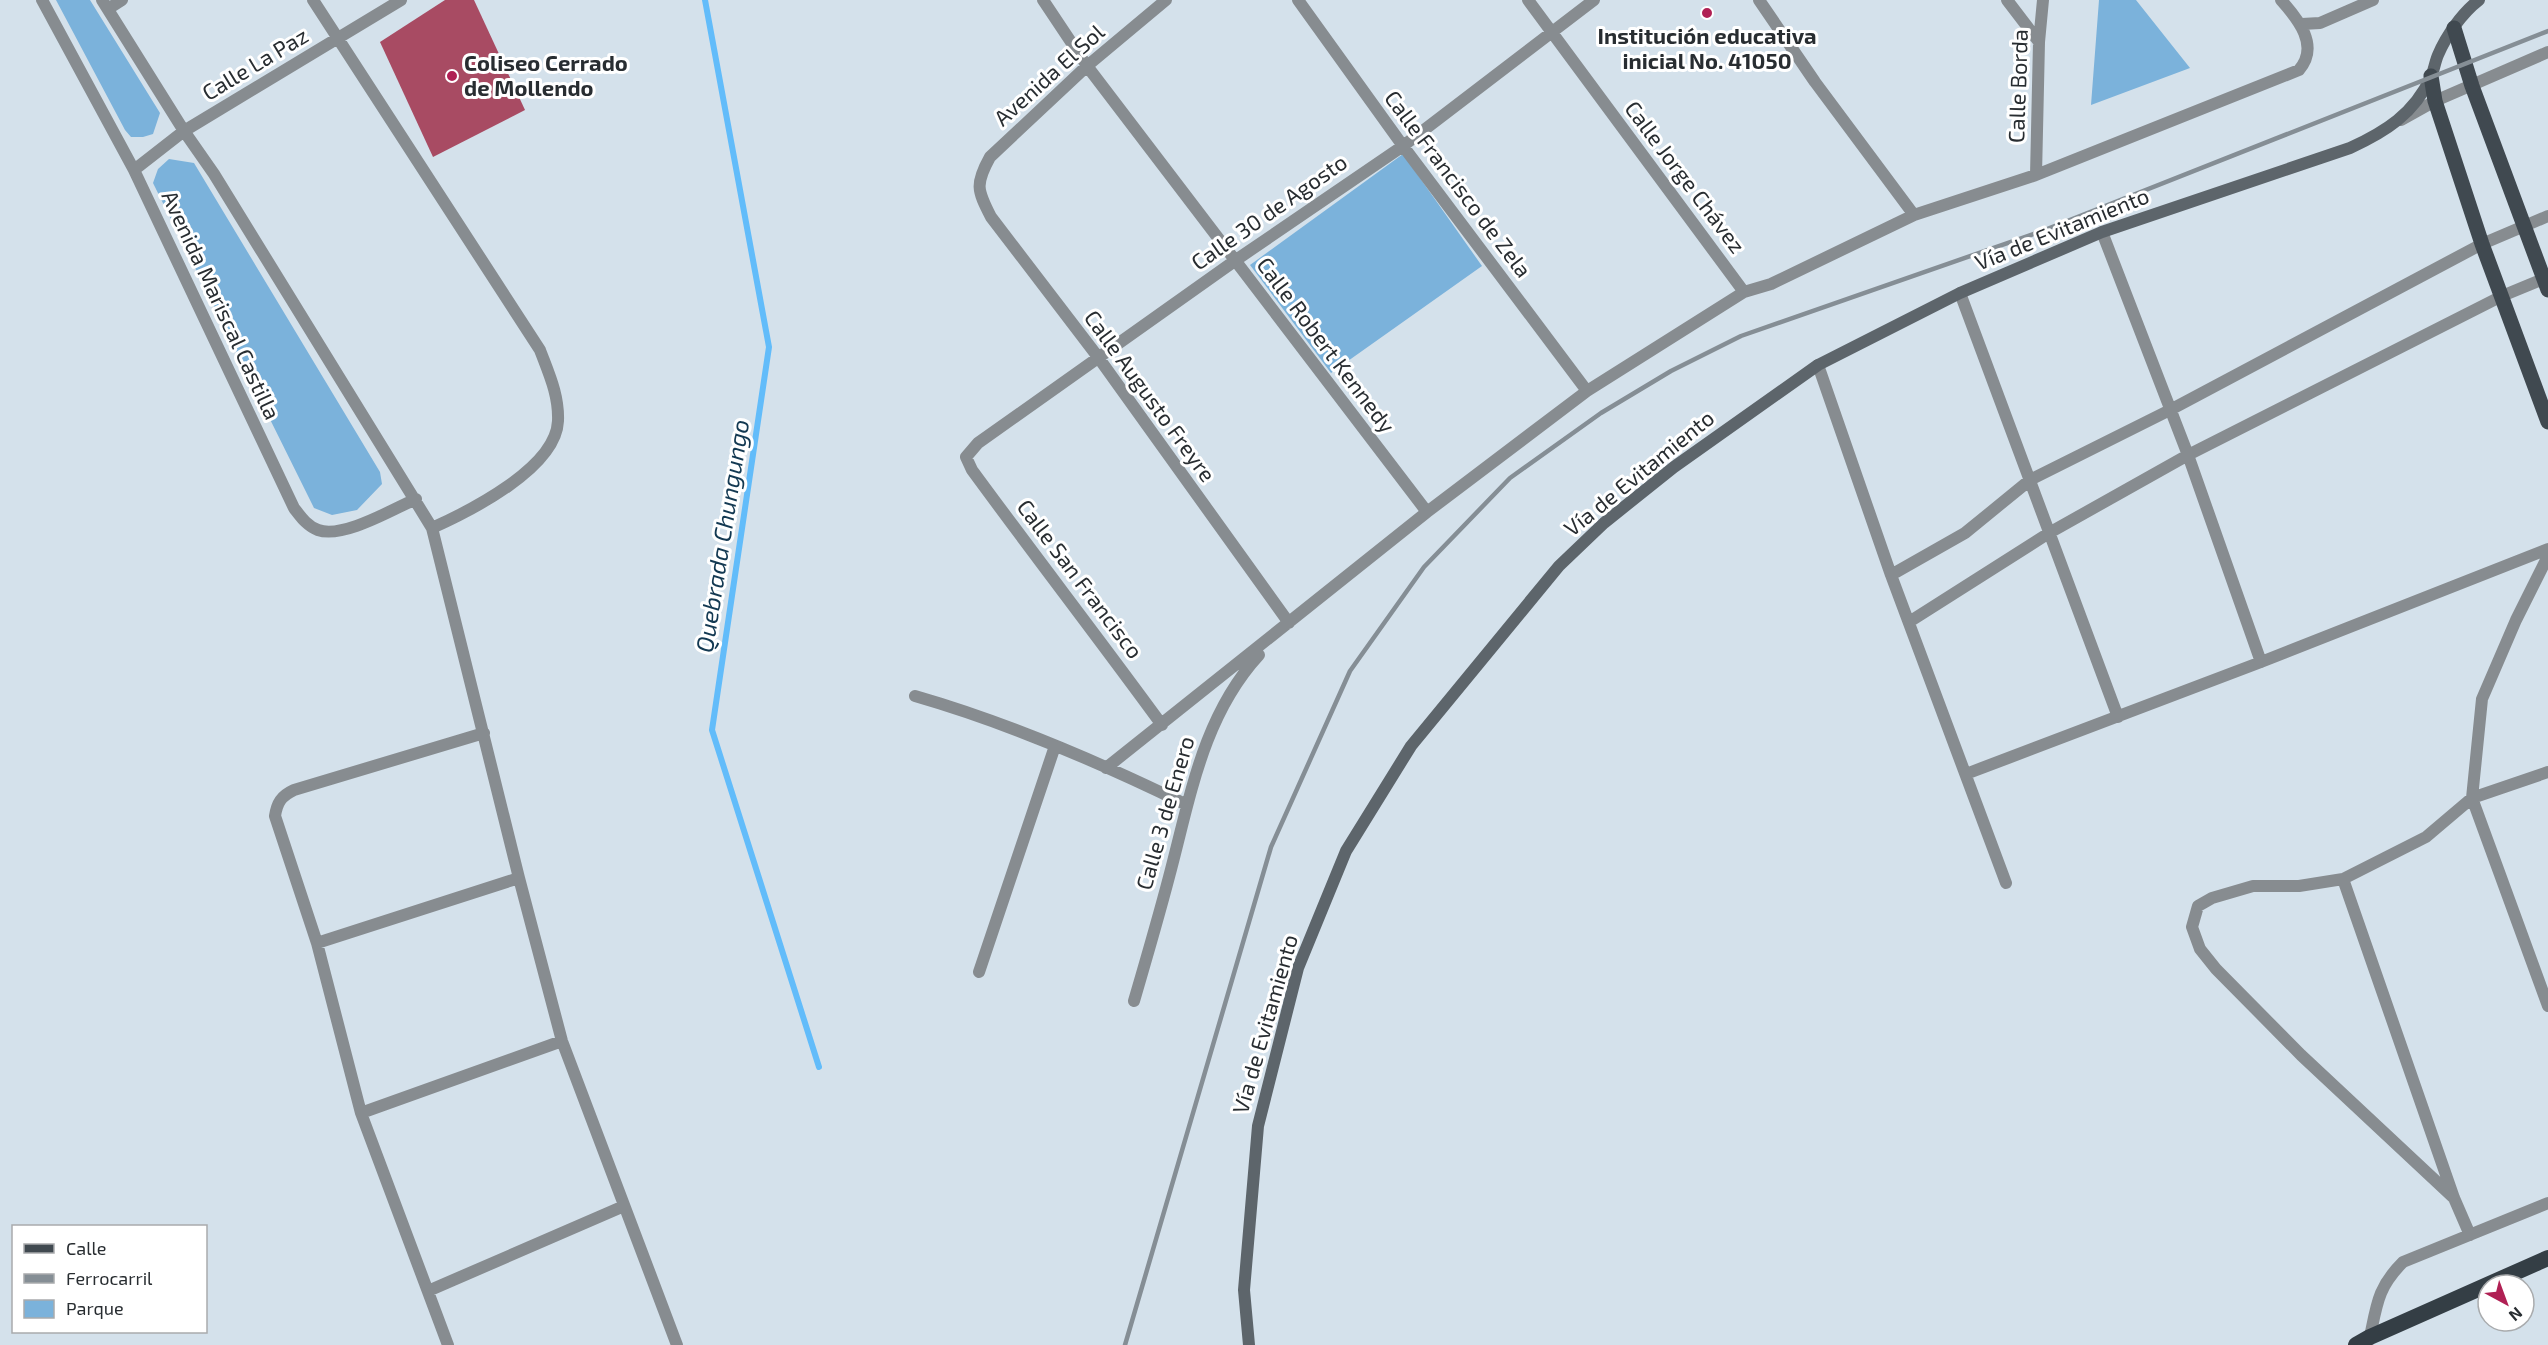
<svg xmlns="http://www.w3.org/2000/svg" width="2548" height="1345" font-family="'Exo 2',sans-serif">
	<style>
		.green { fill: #7bb2db }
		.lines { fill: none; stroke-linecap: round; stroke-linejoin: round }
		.stream { stroke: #62bcfa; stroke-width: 6 }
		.building { fill: #a84b63 }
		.minor { stroke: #878c90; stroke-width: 12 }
		.secondary { stroke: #5d656b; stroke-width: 12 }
		.primary { stroke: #404950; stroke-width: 15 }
		.trunk { stroke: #343e45; stroke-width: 16 }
		.rail { stroke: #858e95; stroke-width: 4.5 }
		.poi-dot { fill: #b02054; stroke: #fff; stroke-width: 2 }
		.labels { text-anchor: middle; stroke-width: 6; stroke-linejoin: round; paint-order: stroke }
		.poi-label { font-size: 22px; font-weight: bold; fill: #282d31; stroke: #fff }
		.street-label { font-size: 22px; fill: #282d31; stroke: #fff }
		.water-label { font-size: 24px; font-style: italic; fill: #133952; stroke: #fff }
	</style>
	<rect width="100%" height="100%" fill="#d4e1eb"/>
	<path class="green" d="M56,0H90L160,113L153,134L143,137H131L125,130Z
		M2099,0H2136L2190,68L2091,105Z
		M1403,154L1482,266L1331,373L1250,265Z
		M169,159L194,163L380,472L382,484L357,510L332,515L314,508L153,183L158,169Z"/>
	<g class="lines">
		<path class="stream" d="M705,0L769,347L712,730L819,1067"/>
	</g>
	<path class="building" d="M445,0H474L525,110L433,157L380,42Z"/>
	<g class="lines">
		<path class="minor" d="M42,0L134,170L294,508C301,517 307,526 318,530C343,539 393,509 416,499
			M102,0L184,131L214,174L432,528L519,878L562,1041L677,1345
			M313,0L540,350C549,374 559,395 558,421C556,468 470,511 432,528
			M1043,0L1087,66L1427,512
			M1166,0L1087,66L990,157C975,184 977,190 991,217L1098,357L1289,623
			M1298,0L1403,146L1587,391
			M1528,0L1744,292
			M1759,0L1815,82L1914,215
			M2007,0L2039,42
			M108,9L122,0
			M2302,24L2320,23L2373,0
			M2401,120L2435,101L2548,52
			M134,170L184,131L401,0
			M2036,175L2039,42L2043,0
			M2102,232L2188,455L2261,662
			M1960,293L2118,717
			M1818,365L1891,575L2006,883
			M2548,556L2516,620L2482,699L2472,798L2548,1006
			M1891,575L1965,533L2030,480L2170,410L2482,244L2548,216
			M1909,622L2049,533L2188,455L2502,296L2548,277
			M915,696C1009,723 1099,762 1187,805
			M1162,725C1100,640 1035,556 972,470L966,457L978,443L1236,260L1403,146L1594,0
			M1106,768L1427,512L1587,391L1744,292L1771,284L1914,215L2036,175L2299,70C2320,46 2298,19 2281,0
			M1966,774L2261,662L2548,549
			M2343,879L2454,1198L2470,1235
			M317,943L519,878
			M979,972L1055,746
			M1134,1001C1146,960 1158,919 1169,877C1190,799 1202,717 1259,655
			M361,1113L562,1041
			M2454,1198L2301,1055L2216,969L2200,949L2192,927L2198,906L2212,898L2253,886H2299L2343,879L2426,837L2472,798L2548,772
			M428,1291L624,1206
			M2370,1337C2377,1303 2378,1287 2403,1262L2548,1203
			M448,1345L361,1113L317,943L275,816C277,803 281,796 294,790L484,733"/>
		<path class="secondary" d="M1249,1345L1244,1290L1258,1126L1298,968L1346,851L1411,746L1559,566L1604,523L1674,467L1818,365L1960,293L2102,232L2350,148C2385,132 2414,114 2431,77C2434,70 2435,62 2438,55C2446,36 2462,13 2479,0"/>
		<path class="primary" d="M2454,28L2472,86L2548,290
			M2431,76L2435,101L2482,244L2548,422"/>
		<path class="trunk" d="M2356,1345L2370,1337L2548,1258"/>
		<path class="rail" d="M1125,1345L1271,847L1350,671L1424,567L1510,478L1601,413L1671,371L1741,336L2042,231L2548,31"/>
	</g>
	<g class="poi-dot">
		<circle cx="1707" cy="13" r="6"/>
		<circle cx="452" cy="76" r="6"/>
	</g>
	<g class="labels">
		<g class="poi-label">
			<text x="1707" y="44">Institución educativa<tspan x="1707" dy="25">inicial No. 41050</tspan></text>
			<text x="464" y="71" text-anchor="start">Coliseo Cerrado<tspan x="464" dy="25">de Mollendo</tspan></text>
		</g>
		<g class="street-label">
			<text transform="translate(255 64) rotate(-31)" y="8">Calle La Paz</text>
			<text transform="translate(1049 75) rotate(-42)" y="8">Avenida El Sol</text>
			<text transform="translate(2018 86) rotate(-88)" y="8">Calle Borda</text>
			<text transform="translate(1685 177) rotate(53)" y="8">Calle Jorge Chávez</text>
			<text transform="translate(1458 184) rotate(53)" y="8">Calle Francisco de Zela</text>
			<text transform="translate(1269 212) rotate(-35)" y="8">Calle 30 de Agosto</text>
			<text transform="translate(2062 229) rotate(-22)" y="8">Vía de Evitamiento</text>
			<text transform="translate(221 305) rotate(65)" y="8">Avenida Mariscal Castilla</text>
			<text transform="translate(1326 345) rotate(53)" y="8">Calle Robert Kennedy</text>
			<text transform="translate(1150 396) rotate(54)" y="8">Calle Augusto Freyre</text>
			<text transform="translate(1639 473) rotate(-39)" y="8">Vía de Evitamiento</text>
			<text transform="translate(1080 579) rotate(53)" y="8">Calle San Francisco</text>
			<text transform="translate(1165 813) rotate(-74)" y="8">Calle 3 de Enero</text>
			<text transform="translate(1265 1024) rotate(-74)" y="8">Vía de Evitamiento</text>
		</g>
		<g class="water-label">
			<text transform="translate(723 536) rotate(-81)" y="8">Quebrada Chungungo</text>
		</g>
	</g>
	<rect x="12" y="1225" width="195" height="108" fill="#ffffff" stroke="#a9abad" stroke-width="1.5"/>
	<rect x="24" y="1244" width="30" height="9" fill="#404950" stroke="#a9abad" stroke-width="1.5"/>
	<text x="66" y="1255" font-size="18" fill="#282d31">Calle</text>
	<rect x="24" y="1274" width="30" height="9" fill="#858e95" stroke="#a9abad" stroke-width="1.5"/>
	<text x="66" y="1285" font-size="18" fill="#282d31">Ferrocarril</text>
	<rect x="24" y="1300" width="30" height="18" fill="#7bb2db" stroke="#a9abad" stroke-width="1.5"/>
	<text x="66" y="1315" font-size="18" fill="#282d31">Parque</text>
	<g transform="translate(2506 1303) rotate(139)"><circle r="28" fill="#ffffff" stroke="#a9abad" stroke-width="1.5"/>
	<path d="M0-4.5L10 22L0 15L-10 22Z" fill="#b02054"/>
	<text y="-9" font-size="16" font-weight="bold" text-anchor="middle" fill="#282d31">N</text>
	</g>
</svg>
